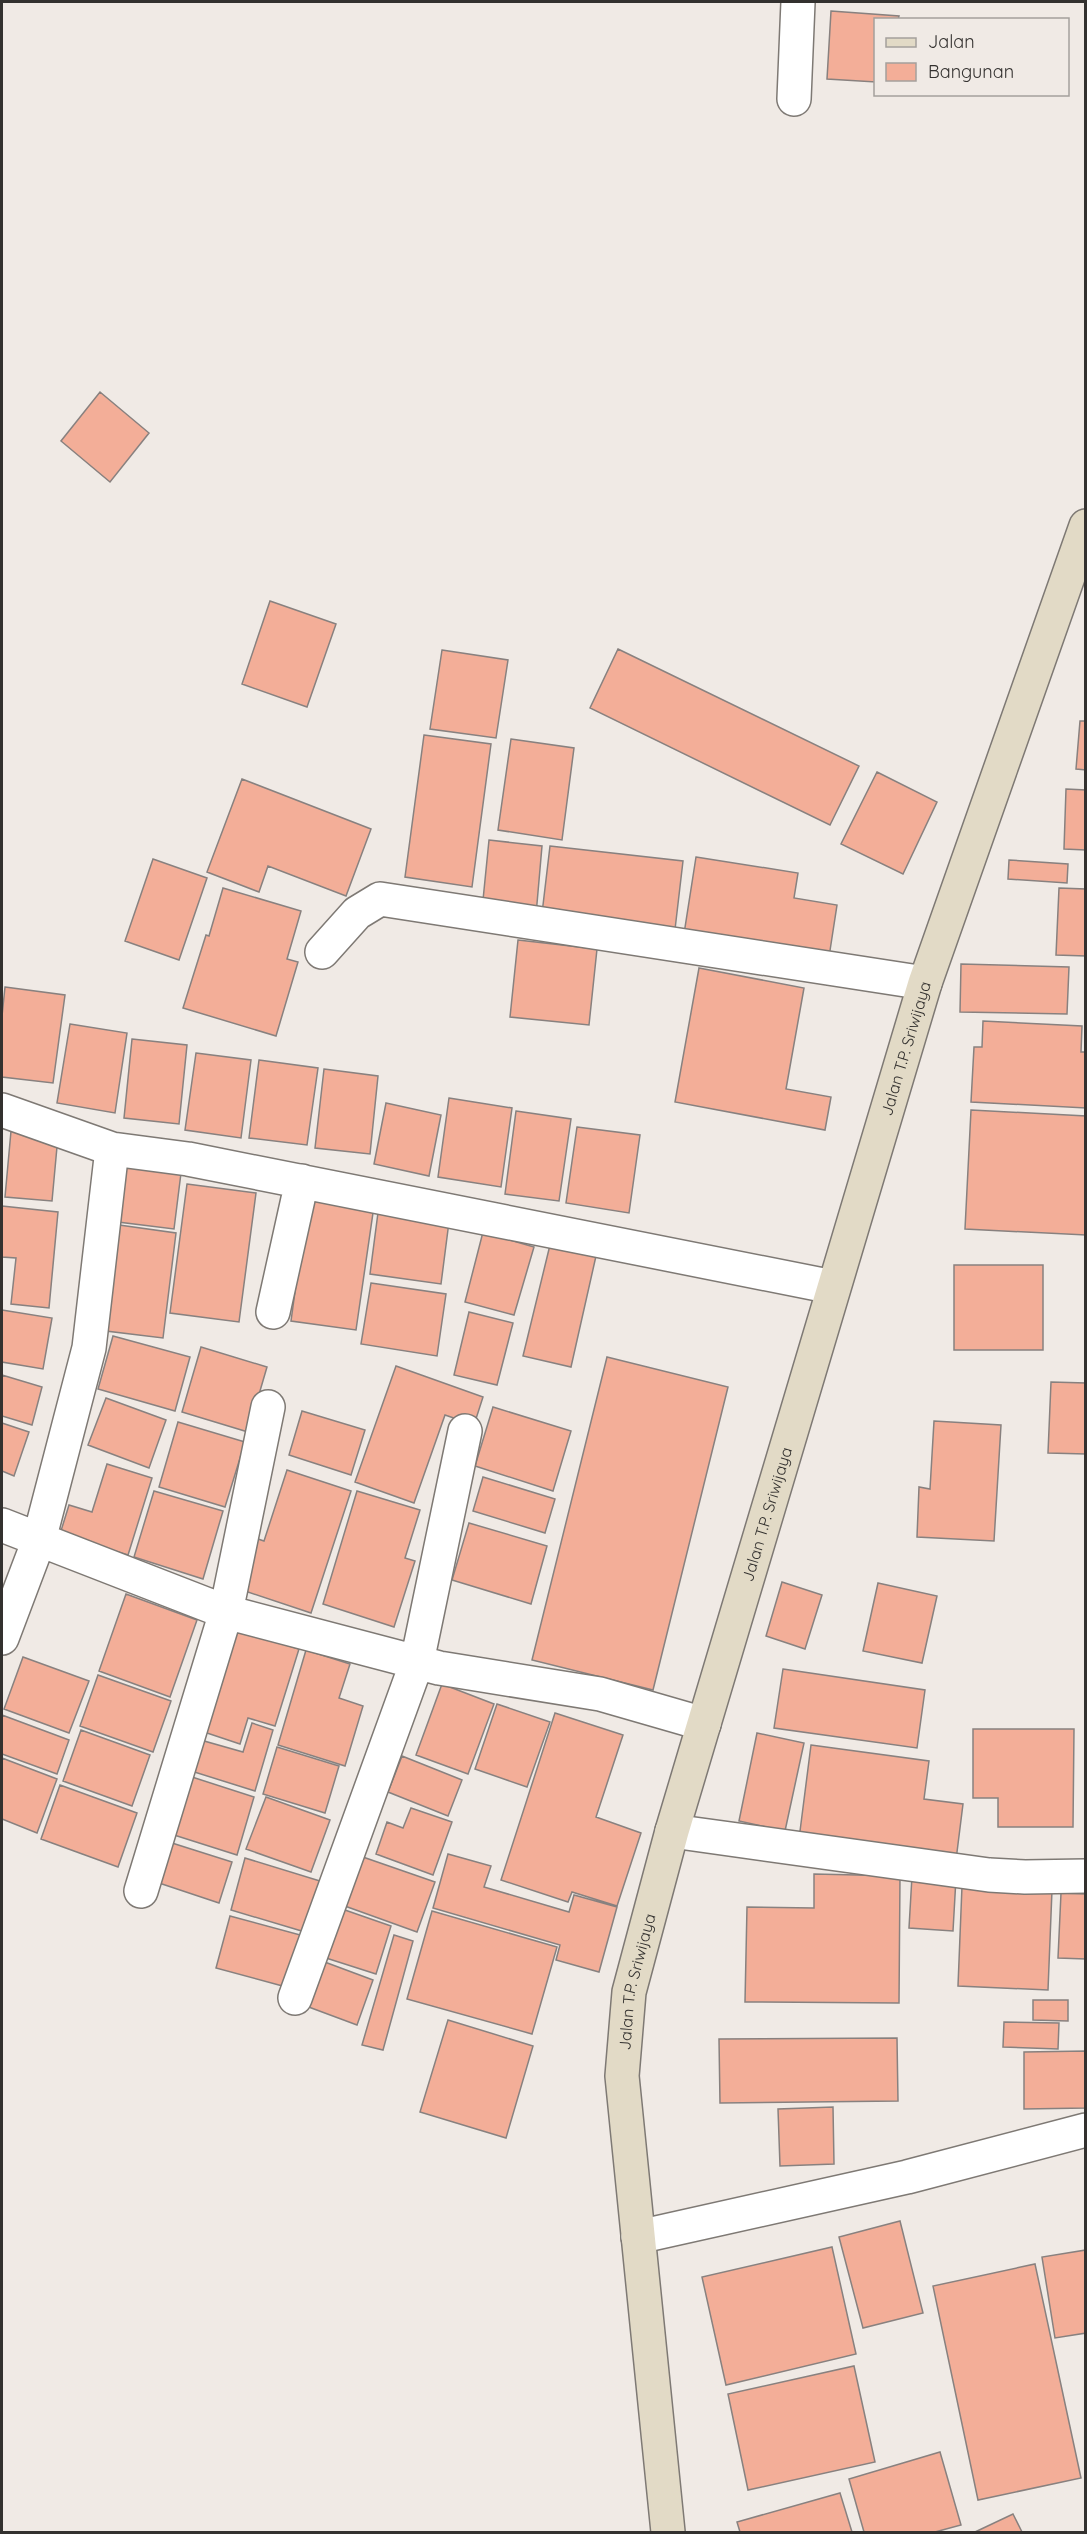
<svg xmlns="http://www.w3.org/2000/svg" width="1087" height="2534" font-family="Quicksand,sans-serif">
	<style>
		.building { fill: #f3ae98; stroke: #88817f; stroke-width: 1.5 }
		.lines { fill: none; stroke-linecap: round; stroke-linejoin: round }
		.minor-casing { stroke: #7e7974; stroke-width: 36 }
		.secondary-casing { stroke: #7e7974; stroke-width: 36 }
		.minor { stroke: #fff; stroke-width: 33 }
		.secondary { stroke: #e2dac6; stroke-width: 33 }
		.labels { text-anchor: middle; stroke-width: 4.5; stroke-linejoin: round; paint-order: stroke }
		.street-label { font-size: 16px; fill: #33312f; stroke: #f0eae5 }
	</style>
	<rect width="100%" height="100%" fill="#f0eae5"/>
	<path class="building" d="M831,11L899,16L898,20H876V82L827,79Z
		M100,392L149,433L110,482L61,441Z
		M270,601L336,624L307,707L242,684Z
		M618,649L859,766L830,825L590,708Z
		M442,650L508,660L496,738L430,729Z
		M1080,721H1086V770L1076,769Z
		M424,735L491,744L472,887L405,877Z
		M511,739L574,748L562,840L498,830Z
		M877,772L937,802L903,874L841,844Z
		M242,779L371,829L346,896L268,866L259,892L207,872Z
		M1066,789L1086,790V850L1064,849Z
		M489,840L542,846L536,915L482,910Z
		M550,846L683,861L674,938L541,922Z
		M696,857L798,873L794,898L837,905L829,957L684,934Z
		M153,859L207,878L179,960L125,941Z
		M1009,860L1068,864L1067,883L1008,879Z
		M223,888L301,911L287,959L298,962L276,1036L183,1008L206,935L209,936Z
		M1059,888L1086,889V956L1056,955Z
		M518,940L597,949L589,1025L510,1017Z
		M961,964L1069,967L1067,1014L960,1012Z
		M699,968L804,988L786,1089L831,1097L825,1130L675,1102Z
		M5,987L65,995L53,1083L2,1077V1016Z
		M983,1021L1082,1026L1081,1052H1086V1108L971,1102L974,1047H982Z
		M70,1024L127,1033L115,1113L57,1103Z
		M132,1039L187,1045L179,1124L124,1118Z
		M196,1053L251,1060L241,1138L185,1130Z
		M259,1060L318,1068L307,1145L249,1138Z
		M324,1069L378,1076L370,1154L315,1148Z
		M449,1098L512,1108L501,1187L438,1177Z
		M386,1103L441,1115L429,1176L374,1164Z
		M971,1110L1086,1116V1235L965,1229Z
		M516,1111L571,1119L559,1201L505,1194Z
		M577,1127L640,1135L629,1213L566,1203Z
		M11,1131L58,1136L52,1201L5,1197Z
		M117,1165L181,1173L174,1229L110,1221Z
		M187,1184L256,1193L239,1322L170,1313Z
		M308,1196L374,1206L356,1330L291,1321Z
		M379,1205L450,1214L441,1284L370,1274Z
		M2,1206L58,1212L49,1308L11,1304L16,1258L2,1257Z
		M112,1224L176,1233L163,1338L106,1331Z
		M483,1232L534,1247L514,1315L465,1302Z
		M550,1245L596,1256L571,1367L523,1356Z
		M954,1265H1043V1350H954Z
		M371,1283L446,1294L437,1356L361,1344Z
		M2,1310L52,1318L43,1369L2,1362Z
		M469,1312L513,1323L497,1385L454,1375Z
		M113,1336L190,1357L175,1411L98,1389Z
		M201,1347L267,1367L248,1432L182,1412Z
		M607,1357L728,1387L653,1690L532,1660Z
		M396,1366L483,1397L474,1425L445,1415L414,1503L355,1482Z
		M2,1375L42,1387L32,1425L2,1416Z
		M1051,1382L1086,1383V1454L1048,1453Z
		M106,1398L166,1420L149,1468L88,1445Z
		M493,1407L571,1431L553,1491L475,1466Z
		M302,1411L365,1430L351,1475L289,1455Z
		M934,1421L1001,1425L994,1541L917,1537L919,1487L930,1489Z
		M178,1422L245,1442L225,1507L159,1487Z
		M2,1423L29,1432L14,1476L2,1471Z
		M107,1464L152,1478L128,1555L60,1534L69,1505L92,1512Z
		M287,1470L351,1491L311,1613L242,1590L258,1539L264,1541Z
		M483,1477L555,1499L545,1533L473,1511Z
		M154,1491L223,1511L203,1579L134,1557Z
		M357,1491L420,1510L405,1558L415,1561L394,1627L323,1604Z
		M469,1523L547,1546L531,1604L452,1580Z
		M782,1582L822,1595L805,1649L766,1636Z
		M878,1583L937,1596L922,1663L863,1651Z
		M126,1594L197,1620L170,1697L99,1671Z
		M229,1627L299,1649L275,1726L248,1718L240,1744L198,1730Z
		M306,1650L350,1664L339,1698L363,1706L345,1766L278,1745Z
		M23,1657L89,1681L69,1733L4,1709Z
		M783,1669L925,1690L917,1748L774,1728Z
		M98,1675L171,1701L153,1752L80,1726Z
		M442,1684L494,1704L468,1774L416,1755Z
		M497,1704L550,1722L527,1787L475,1769Z
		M555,1713L623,1735L596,1817L641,1833L617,1906L572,1892L568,1902L501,1880Z
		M2,1715L69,1740L57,1774L2,1754Z
		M252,1723L273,1730L255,1791L188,1770L197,1739L243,1752Z
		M973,1729H1074L1073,1827H998V1798H973Z
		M81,1730L150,1755L132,1806L63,1781Z
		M757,1733L804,1743L785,1831L739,1821Z
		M811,1745L929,1761L924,1799L963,1804L956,1860L799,1839Z
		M277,1747L339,1766L325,1813L263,1794Z
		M402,1756L462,1780L448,1816L388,1792Z
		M2,1758L57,1779L37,1833L2,1819Z
		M192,1777L254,1797L237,1855L174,1835Z
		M60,1785L137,1813L118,1867L41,1839Z
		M266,1797L330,1820L311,1872L246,1849Z
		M411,1808L452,1822L433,1875L376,1854L387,1822L403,1828Z
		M172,1843L232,1862L219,1903L159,1883Z
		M448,1854L491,1866L484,1887L569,1912L574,1895L617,1907L599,1972L556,1960L560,1945L433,1908Z
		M360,1856L435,1882L417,1932L342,1905Z
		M245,1858L320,1881L305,1932L231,1910Z
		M814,1874L900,1876L899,2003L745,2002L747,1907L814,1908Z
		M912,1876L956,1878L953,1931L909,1928Z
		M962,1886L1052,1890L1048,1990L958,1986Z
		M1061,1893L1086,1894V1959L1058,1958Z
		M342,1909L391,1926L376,1974L326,1958Z
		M432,1911L557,1947L532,2034L407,1999Z
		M230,1916L304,1936L290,1988L216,1968Z
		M394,1935L413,1941L383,2050L362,2045Z
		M322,1961L373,1980L357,2025L306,2006Z
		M1033,2000H1068V2021L1033,2020Z
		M448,2020L533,2046L506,2138L420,2112Z
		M1004,2022L1059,2023L1058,2049L1003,2047Z
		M897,2038L898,2101L720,2103L719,2039Z
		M1086,2051V2108L1024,2109V2052Z
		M833,2107L834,2164L780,2166L778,2109Z
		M900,2221L923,2313L863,2328L839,2237Z
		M832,2247L856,2354L726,2385L702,2277Z
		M1086,2250V2333L1055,2338L1042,2257Z
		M1035,2264L1081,2478L978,2500L933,2286Z
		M854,2366L875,2462L748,2490L728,2394Z
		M940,2452L961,2525L935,2532H864L849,2479Z
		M840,2493L852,2532H740L737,2522Z
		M1013,2514L1022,2532H975Z"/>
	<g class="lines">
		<defs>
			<path id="minor" d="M794,99L798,2
				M322,952L357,913L380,899L925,983
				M2,1110L112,1149L188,1159L833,1287
				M273,1312L302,1181
				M2,1525L226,1612L439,1668L600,1694L704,1724
				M2,1638L39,1540L89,1348L112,1149
				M672,1831L989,1875L1025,1877L1086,1876
				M141,1891L226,1612L268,1407
				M295,1998L417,1662L465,1431
				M638,2237L907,2177L1086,2130"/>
			<g id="secondary">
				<path id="s1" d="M668,2532L622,2076L629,1992L672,1831L925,983L1086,526"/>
			</g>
		</defs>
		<use href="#minor" class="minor-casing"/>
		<use href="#secondary" class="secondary-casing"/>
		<use href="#minor" class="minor"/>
		<use href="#secondary" class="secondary"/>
	</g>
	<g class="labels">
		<g class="street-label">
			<text dy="6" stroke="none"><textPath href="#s1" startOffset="1526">Jalan T.P. Sriwijaya</textPath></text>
			<text dy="6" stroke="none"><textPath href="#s1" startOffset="1040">Jalan T.P. Sriwijaya</textPath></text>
			<text dy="6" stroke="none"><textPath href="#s1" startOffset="554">Jalan T.P. Sriwijaya</textPath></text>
		</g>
	</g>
	<rect width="1087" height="2534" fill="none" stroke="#33312f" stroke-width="6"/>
	<rect x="874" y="18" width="195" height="78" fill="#f0eae5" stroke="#a4a09c" stroke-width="1.5"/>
	<rect x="886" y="38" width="30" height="9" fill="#e2dac6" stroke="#a4a09c" stroke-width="1.5"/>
	<text x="928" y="48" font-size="18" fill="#33312f">Jalan</text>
	<rect x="886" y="63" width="30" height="18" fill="#f3ae98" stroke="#a4a09c" stroke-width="1.5"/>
	<text x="928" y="78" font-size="18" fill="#33312f">Bangunan</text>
</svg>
